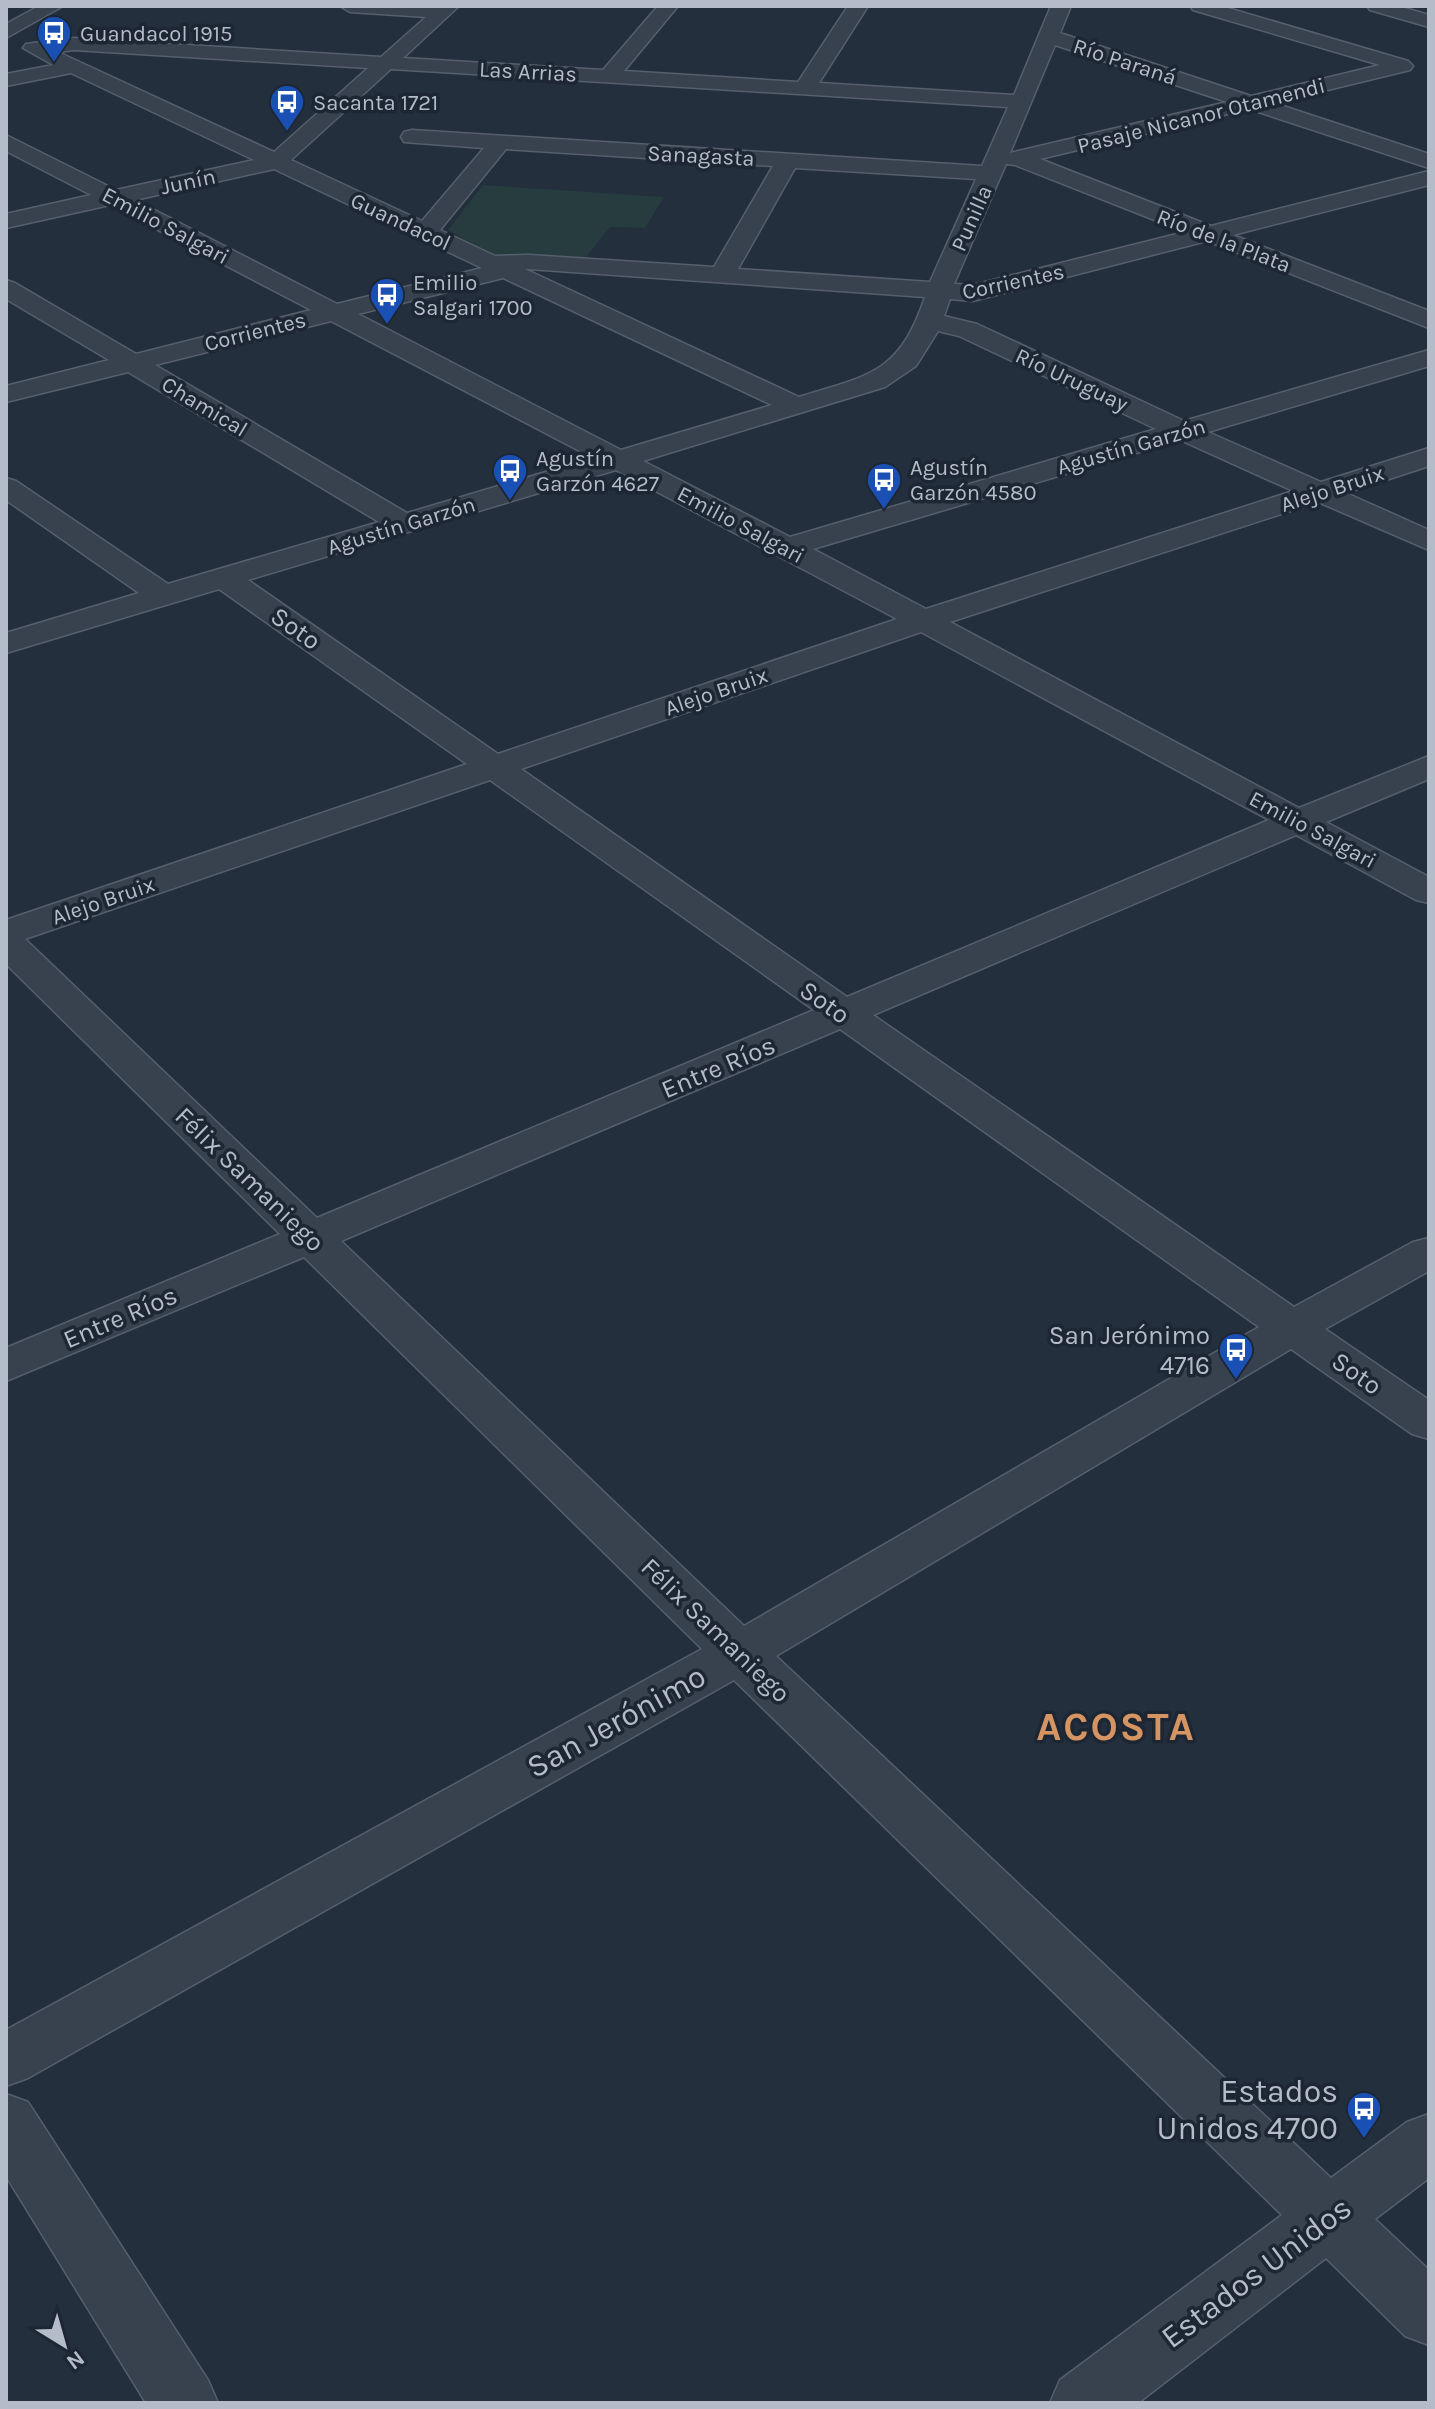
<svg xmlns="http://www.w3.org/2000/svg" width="1435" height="2409" font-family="Karla,sans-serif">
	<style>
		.green { fill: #263c3f }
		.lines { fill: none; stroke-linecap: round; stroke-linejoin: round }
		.minor-casing { stroke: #565f6c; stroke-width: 3 }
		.minor { fill: #38414e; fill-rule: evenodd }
		.labels { text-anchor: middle; stroke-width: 7; stroke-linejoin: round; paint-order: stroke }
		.far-poi-label { font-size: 22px; fill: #b4bcc9; stroke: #1d2633; text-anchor: start }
		.far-street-label { font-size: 22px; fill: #b4bcc9; stroke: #1d2633 }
		.street-label { font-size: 26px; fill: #b4bcc9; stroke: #1d2633 }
		.poi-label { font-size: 26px; fill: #b4bcc9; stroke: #1d2633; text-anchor: end }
		.near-street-label { font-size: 32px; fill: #b4bcc9; stroke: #1d2633 }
		.near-poi-label { font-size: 32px; fill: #b4bcc9; stroke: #1d2633; text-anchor: end }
		.near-district-label { font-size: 40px; font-weight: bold; letter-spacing: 2px; fill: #d59563; stroke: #1d2633 }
	</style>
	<rect width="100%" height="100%" fill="#242f3e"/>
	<path class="green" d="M483,185L664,197L645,228L610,227L583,261L494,256L448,230Z"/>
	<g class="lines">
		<defs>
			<path id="minor" d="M39,6H63L6,38V24Z
				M340,6H459L403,58L603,70L658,6H678L624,71L798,82L848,6H868L819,83L1014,95L1051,6H1071L1060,33L1251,96L1380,65L1193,10L1190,6H1221L1408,61L1413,66L1410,70L1274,103L1429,154V168L1249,109L1040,159L1211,226L1429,171V185L1233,235L1429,311V328L1207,241L973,301L950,299L944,316L977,324L1184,421L1429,350V366L1208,432L1321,482L1429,448V466L1346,493L1429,530V550L1318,502L950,622L1299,808L1429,756V779L1326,822L1429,877V903L1416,900L1296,835L873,1015L1294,1307L1413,1242L1429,1238V1271L1325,1329L1429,1400V1439L1412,1434L1291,1349L776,1656L1331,2178L1407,2122L1429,2114V2178L1375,2219L1429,2270V2345L1405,2336L1326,2258L1138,2403H1050L1060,2380L1282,2215L734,1680L28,2078L6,2086V2030L702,1649L304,1257L6,1381V1348L280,1234L6,964V920L467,764L219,589L6,653V633L139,593L6,500V478L16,481L168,584L379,522L128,372L6,402V386L109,360L6,299V280L15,283L136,354L311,310L110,205L6,228V214L91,195L6,151V135L116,190L254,160L71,73L6,86V74L53,65L23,48L26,44L74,38L381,57L426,17L350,12ZM1055,45L1227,102L1010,153ZM74,50L368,68L274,152L58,52ZM391,69L1008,107L982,166L412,130L404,132L401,137L404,142L484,148L422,221L291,160ZM506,149L773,166L714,267L529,255L495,256L440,230ZM1006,164L1015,165L1185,232L973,285L954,284ZM795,168L976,179L930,282L738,269ZM274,169L482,268L337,304L135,200ZM525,269H529L925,297C899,374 870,375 799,397ZM503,278L772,405L621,450L358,314ZM331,321L593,458L407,513L155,365ZM938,331L959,336L1156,429L790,537L643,461L885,387L916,366ZM1180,440L1293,491L926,609L813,549ZM616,470L897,619L498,754L248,580ZM921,632L1269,820L847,997L521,769ZM490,780L814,1010L317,1218L25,939ZM840,1029L1259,1327L744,1626L341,1241Z
				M1367,6H1398L1429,15V27L1370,10Z
				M6,2094L28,2102L208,2380L218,2403H146L6,2176Z"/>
		</defs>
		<use href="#minor" class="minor-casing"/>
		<use href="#minor" class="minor"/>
	</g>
	<defs>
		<symbol id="bus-pin" viewBox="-11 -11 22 30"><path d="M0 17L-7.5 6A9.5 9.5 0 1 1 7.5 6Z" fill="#1a4fb4" stroke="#1d2633"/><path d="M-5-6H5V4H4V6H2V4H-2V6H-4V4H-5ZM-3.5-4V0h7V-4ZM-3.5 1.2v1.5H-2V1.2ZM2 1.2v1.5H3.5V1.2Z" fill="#fff"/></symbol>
	</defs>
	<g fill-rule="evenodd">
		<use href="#bus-pin" x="34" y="13" width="40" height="54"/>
		<use href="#bus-pin" x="267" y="82" width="40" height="54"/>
		<use href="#bus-pin" x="367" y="275" width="40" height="54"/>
		<use href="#bus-pin" x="490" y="451" width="40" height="54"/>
		<use href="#bus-pin" x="864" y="460" width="40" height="54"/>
		<use href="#bus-pin" x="1216" y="1330" width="40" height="54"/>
		<use href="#bus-pin" x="1344" y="2089" width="40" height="54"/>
	</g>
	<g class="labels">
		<g class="far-poi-label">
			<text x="80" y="41">Guandacol 1915</text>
			<text x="313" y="110">Sacanta 1721</text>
			<text x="413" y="290">Emilio<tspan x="413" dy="25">Salgari 1700</tspan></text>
			<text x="536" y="466">Agustín<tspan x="536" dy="25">Garzón 4627</tspan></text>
			<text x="910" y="475">Agustín<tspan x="910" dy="25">Garzón 4580</tspan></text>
		</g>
		<g class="far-street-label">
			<text transform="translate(1125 61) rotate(18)" y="8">Río Paraná</text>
			<text transform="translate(528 71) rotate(3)" y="8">Las Arrias</text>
			<text transform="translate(1201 115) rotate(-14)" y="8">Pasaje Nicanor Otamendi</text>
			<text transform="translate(701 155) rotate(3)" y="8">Sanagasta</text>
			<text transform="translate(188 181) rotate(-12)" y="8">Junín</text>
			<text transform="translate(971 218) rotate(-66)" y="8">Punilla</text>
			<text transform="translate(401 221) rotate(25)" y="8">Guandacol</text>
			<text transform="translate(166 225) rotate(28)" y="8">Emilio Salgari</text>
			<text transform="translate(1224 240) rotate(21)" y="8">Río de la Plata</text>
			<text transform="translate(1013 281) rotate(-12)" y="8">Corrientes</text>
			<text transform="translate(255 331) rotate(-14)" y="8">Corrientes</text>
			<text transform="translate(1072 379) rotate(25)" y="8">Río Uruguay</text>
			<text transform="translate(205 406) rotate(31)" y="8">Chamical</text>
			<text transform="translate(1131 446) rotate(-16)" y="8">Agustín Garzón</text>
			<text transform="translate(1332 488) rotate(-18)" y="8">Alejo Bruix</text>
			<text transform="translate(741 524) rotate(28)" y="8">Emilio Salgari</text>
			<text transform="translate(401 525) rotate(-17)" y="8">Agustín Garzón</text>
			<text transform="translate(716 691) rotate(-19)" y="8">Alejo Bruix</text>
			<text transform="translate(1313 829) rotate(28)" y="8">Emilio Salgari</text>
			<text transform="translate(103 900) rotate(-19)" y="8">Alejo Bruix</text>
		</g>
		<g class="street-label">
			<text transform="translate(296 628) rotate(35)" y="9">Soto</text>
			<text transform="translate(825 1002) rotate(35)" y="9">Soto</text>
			<text transform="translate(718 1067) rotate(-23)" y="9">Entre Ríos</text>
			<text transform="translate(250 1179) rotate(44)" y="9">Félix Samaniego</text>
			<text transform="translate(120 1317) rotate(-23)" y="9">Entre Ríos</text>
			<text transform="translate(1357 1373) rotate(35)" y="9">Soto</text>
			<text transform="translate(716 1630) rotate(44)" y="9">Félix Samaniego</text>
		</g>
		<g class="poi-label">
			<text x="1210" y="1344">San Jerónimo<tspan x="1210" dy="30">4716</tspan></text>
		</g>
		<g class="near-street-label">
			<text transform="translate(616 1721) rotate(-29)" y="11">San Jerónimo</text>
			<text transform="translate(1256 2272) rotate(-37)" y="11">Estados Unidos</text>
		</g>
		<g class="near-poi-label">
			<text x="1338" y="2102">Estados<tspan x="1338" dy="37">Unidos 4700</tspan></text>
		</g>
		<g class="near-district-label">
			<text x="1116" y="1740">ACOSTA</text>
		</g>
	</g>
	<rect width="1435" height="2409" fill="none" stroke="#b4bcc9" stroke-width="16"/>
	<g transform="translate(64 2345) rotate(143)" stroke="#1d2633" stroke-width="6" paint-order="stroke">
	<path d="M0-6L14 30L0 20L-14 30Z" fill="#b4bcc9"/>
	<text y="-12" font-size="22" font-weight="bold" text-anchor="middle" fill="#b4bcc9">N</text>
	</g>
</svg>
